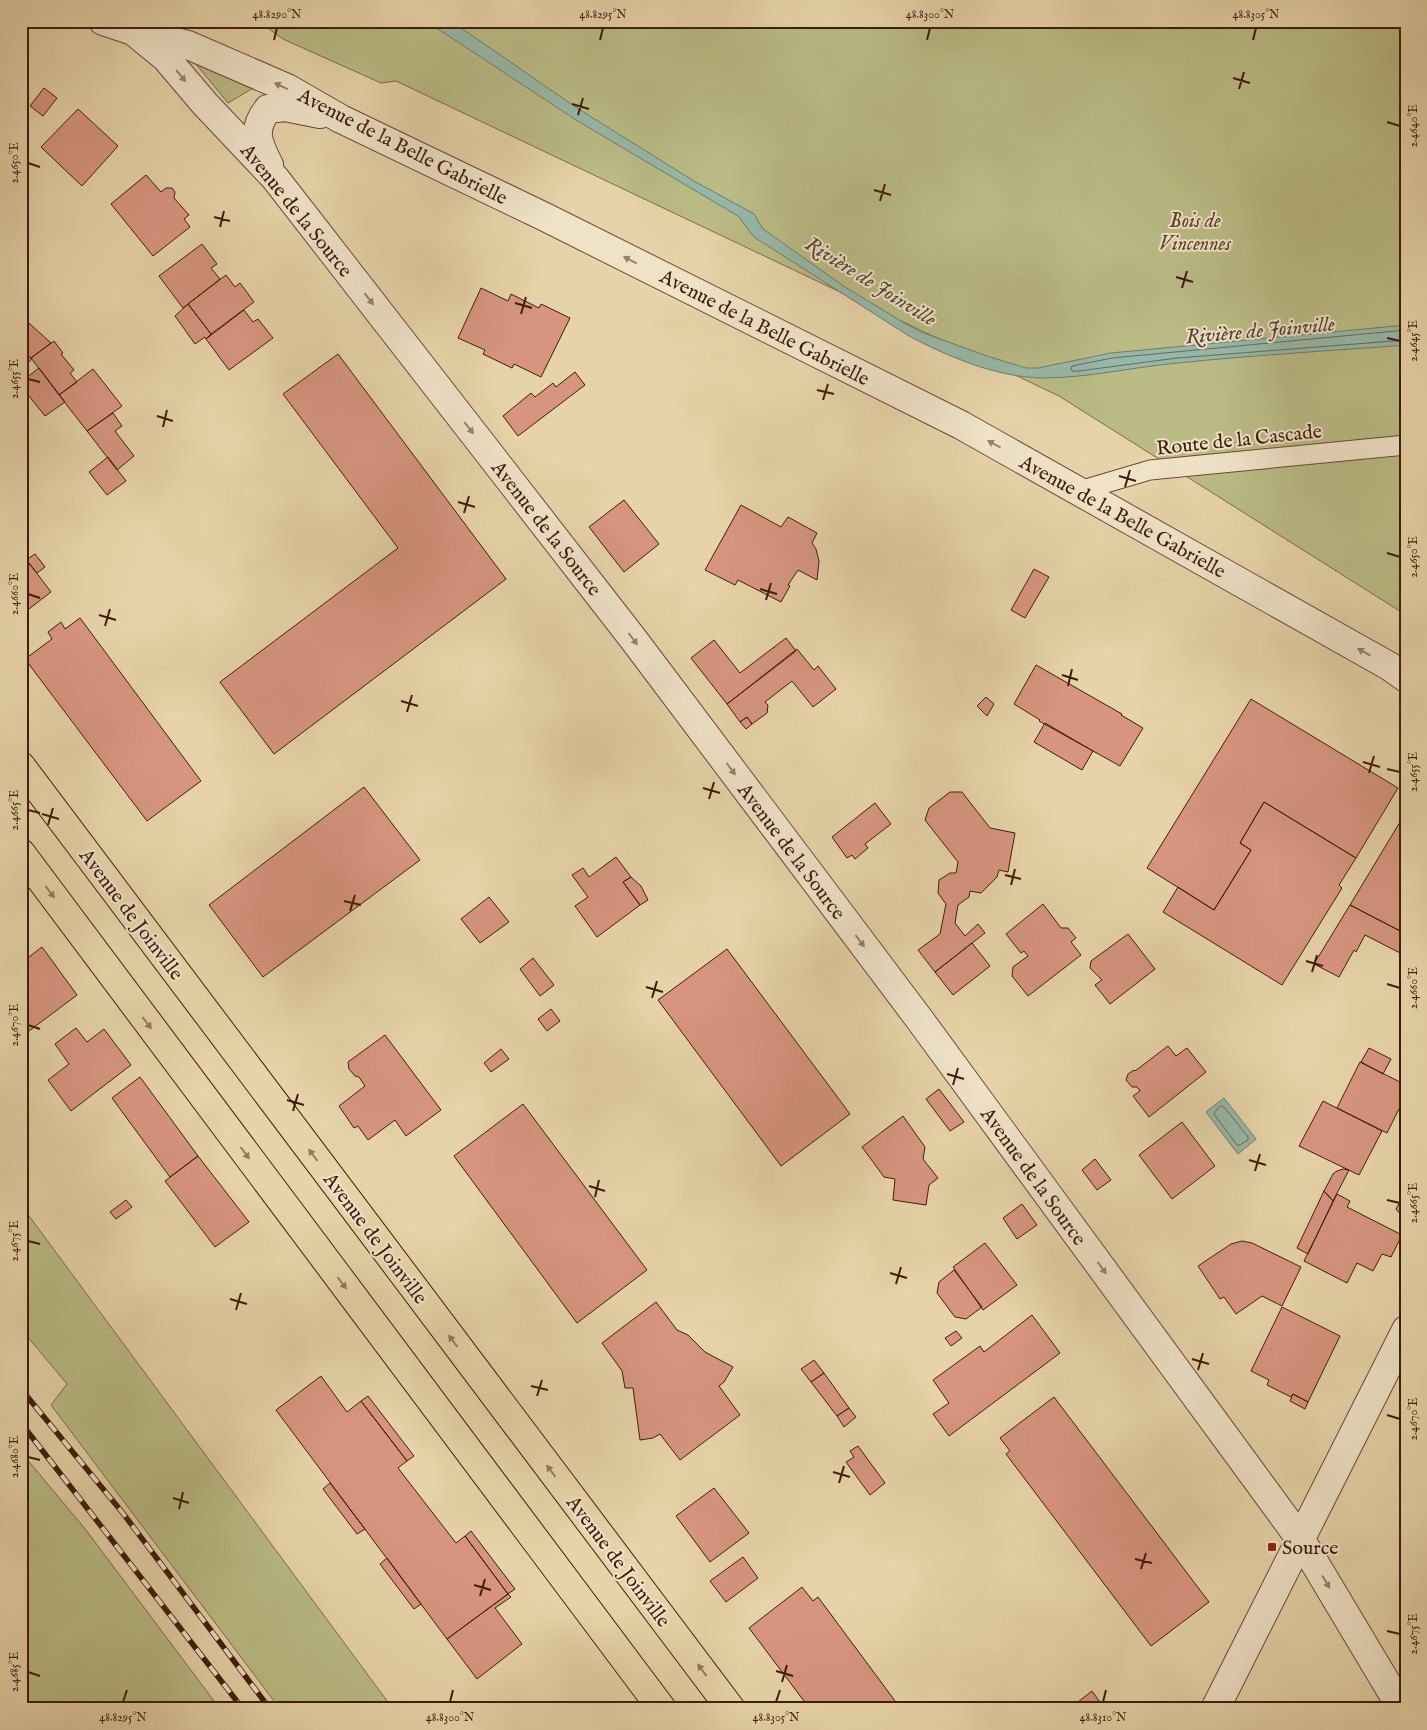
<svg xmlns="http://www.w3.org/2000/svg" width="1427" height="1730" font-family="'IM FELL English',serif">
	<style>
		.green { fill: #babb85; stroke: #7c6c49 }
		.water { fill: #97b8a8; stroke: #747a6a }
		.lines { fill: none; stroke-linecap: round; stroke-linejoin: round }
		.shore { stroke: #6b6a5a; stroke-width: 1 }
		.building { fill: #d79581; stroke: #3f1d0d }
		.service-casing { stroke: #694a34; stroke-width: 21 }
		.minor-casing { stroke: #694a34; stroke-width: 30 }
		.primary-casing { stroke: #3f1d0d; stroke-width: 30 }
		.service { stroke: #efe2c7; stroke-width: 19 }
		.minor { stroke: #efe2c7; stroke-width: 28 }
		.primary { stroke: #e7d3a9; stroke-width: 28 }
		.rail-casing { stroke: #3f1d0d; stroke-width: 5.5 }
		.rail { stroke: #efe2c7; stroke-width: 4; stroke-dasharray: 11; stroke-linecap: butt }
		.oneway { fill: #97806a }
		.oneway2 { fill: #93785b }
		.ticks { fill: none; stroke: #3f1d0d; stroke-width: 2 }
		.poi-dot { fill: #8f2418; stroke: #efe2c7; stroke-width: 2 }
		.labels { text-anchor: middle; stroke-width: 4; stroke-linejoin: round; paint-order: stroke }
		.street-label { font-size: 20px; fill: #3f1d0d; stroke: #efe2c7 }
		.park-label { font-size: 20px; font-style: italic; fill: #5e442b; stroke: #efe2c7 }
		.poi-label { font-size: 20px; fill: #3f1d0d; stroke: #efe2c7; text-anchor: start }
		.water-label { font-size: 21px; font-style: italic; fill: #554434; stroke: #efe2c7 }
		.neatline { fill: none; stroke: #3f1d0d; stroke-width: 2 }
		.ticks-label { font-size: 12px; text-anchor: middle; fill: #3f1d0d }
	</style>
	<rect width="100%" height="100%" fill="#e7d3a9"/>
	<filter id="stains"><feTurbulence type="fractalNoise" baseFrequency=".004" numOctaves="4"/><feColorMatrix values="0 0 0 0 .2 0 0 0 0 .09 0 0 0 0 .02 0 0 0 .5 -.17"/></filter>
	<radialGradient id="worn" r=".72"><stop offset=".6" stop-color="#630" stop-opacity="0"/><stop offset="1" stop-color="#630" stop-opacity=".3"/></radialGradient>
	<path class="green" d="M258,21H1406V615L1059,396L396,81L381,83L283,39Z
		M191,58L258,85L228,103Z
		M21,1205L393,1709H280L51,1405L67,1384L21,1329Z
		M21,1452L86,1530L220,1709H21Z"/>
	<path class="water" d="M426,21H451L577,108L694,181L754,214L763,229L845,287L906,324L921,332L984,355L1026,368H1038L1111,353L1406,325V345C1330,351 1254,355 1178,363C1133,367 1088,378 1042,378C996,377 949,357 909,336L754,237L738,216L576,120Z
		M1224,1098L1256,1139L1238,1154L1206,1112Z"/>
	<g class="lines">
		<path class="shore" d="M1406,330L1112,358L1072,366L1071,369L1072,371H1079L1177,358L1406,340
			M1221,1106L1224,1107L1248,1137V1140L1240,1145H1237L1214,1114L1215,1112Z"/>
	</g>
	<path class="building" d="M44,88L57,98L43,116L30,106Z
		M78,109L118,146L82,186L41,147Z
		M146,175L161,192L166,188H172L175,192L174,198L189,215L184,219L190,227L153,256L111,204Z
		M202,244L217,264L211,268L220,279L183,308L159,276Z
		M226,275L235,287L240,283L254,302L211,334L188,304Z
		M481,288L508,301L511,294L539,308L541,304L570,318L541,377L514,364L512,368L483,354L485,350L458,338Z
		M188,304L211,334L206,339L205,337L195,344L175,316Z
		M244,310L253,322L258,319L273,338L229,370L206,339Z
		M21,316L51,343L31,358L21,349Z
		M54,341L63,353L61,354L74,370L70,373L77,382L59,395L31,358Z
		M21,349L32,359L21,368Z
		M338,354L506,579L274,754L220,682L398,548L283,394Z
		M39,368L65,402L45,416L21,386V382Z
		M93,369L122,406L87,431L59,395Z
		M575,372L585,385L518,436L503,416L531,393L535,397L553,383L556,387Z
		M113,413L122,426L115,431L134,456L117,470L87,431Z
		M108,457L126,481L107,495L89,472Z
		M624,500L659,544L624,572L589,527Z
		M741,505L781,527L788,517L817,533L812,543L816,549L819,561L817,580L798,570L788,585L790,586L781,602L738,580L735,585L705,570Z
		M35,554L45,567L37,573L26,560Z
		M23,555L51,592L21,615V557Z
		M1034,569L1049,577L1025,618L1011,610Z
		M80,618L201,781L147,821L25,659L52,639L48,632L61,622L65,629Z
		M786,638L796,651L727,704L691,658L714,640L740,673Z
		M797,649L814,670L818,666L836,689L813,707L792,681L765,702L768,705L767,713L752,724L747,717L740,722L727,704Z
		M1036,665L1122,714L1121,715L1143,728L1120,766L1039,721L1040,720L1014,704Z
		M986,697L994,704L987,716L977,706Z
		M1251,699L1398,788L1356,858L1264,802L1240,843L1251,850L1214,910L1147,868Z
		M747,717L752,724L746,729L740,722Z
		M1045,723L1093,751L1082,770L1034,742Z
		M364,787L420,860L263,977L209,905Z
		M950,792H962L990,828L1015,833L1008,872L999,870L997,877L981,893L970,891L969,897L958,905L955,923L965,936L978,924L985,933L935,972L918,950L940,934L946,904L938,893L939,880L950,873H956L958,862L925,820L929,808Z
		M1264,802L1356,858L1339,885L1342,888L1282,985L1163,912L1178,887L1214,910L1251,850L1240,843Z
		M875,803L891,824L865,844L868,848L855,859L852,855L847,858L832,837Z
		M1406,812V934L1350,905Z
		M616,857L631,877L623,882L640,905L597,937L575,906L588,897L572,875L583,868L589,877Z
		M631,877L641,886L648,900L640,905L623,882Z
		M489,897L509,922L480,943L461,919Z
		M1043,904L1061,928H1068L1076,938L1071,942L1081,955L1028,996L1012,976L1013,967L1028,956L1024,951L1021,953L1006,934Z
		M1350,905L1406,934V956L1365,935L1356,952L1354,950L1339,977L1314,964Z
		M1128,934L1155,969L1110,1004L1095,985L1102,980L1090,968L1091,961Z
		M972,943L990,966L953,995L935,972Z
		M42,947L77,995L21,1037V963Z
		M727,949L850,1114L781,1166L658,1000Z
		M533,958L554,985L540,996L520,969Z
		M551,1009L560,1021L547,1031L538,1019Z
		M76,1028L87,1042L104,1029L131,1065L71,1111L48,1080L69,1064L55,1044Z
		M385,1035L441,1110L406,1136L395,1120L368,1140L358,1126L354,1128L339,1106L365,1086L359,1077L355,1076L349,1069L348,1062Z
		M1168,1046L1176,1056L1187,1048L1206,1072L1149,1117L1133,1096L1140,1091L1137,1087H1132L1126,1080L1128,1074L1134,1070L1135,1071Z
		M1369,1048L1391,1059L1383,1074L1361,1062Z
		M501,1049L509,1059L491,1072L484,1063Z
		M1360,1062L1406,1085V1095L1387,1133L1337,1108Z
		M140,1077L198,1156L170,1177L112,1098Z
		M939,1089L964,1122L950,1131L926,1099Z
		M1323,1101L1382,1131L1359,1175L1299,1146Z
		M523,1104L647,1270L577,1323L454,1156Z
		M903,1116L925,1147L923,1159L938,1178L929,1185L926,1205L893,1200L895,1179L884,1177L862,1147Z
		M1182,1122L1215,1166L1172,1199L1139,1155Z
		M198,1156L249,1222L215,1247L165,1181Z
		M1095,1159L1111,1180L1097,1190L1082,1170Z
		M1343,1169L1349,1170L1333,1201L1324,1191L1333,1174L1337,1171Z
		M1324,1191L1333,1201L1308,1254L1297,1248Z
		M1337,1194L1350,1201L1347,1207L1402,1235L1391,1257L1382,1254L1373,1271L1357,1263L1347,1283L1304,1261Z
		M1403,1197L1406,1198V1221L1396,1209Z
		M126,1200L132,1207L116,1219L110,1212Z
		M1022,1204L1037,1225L1017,1239L1003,1218Z
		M1242,1241L1252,1243L1301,1267L1282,1306L1262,1296L1236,1314L1224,1297L1220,1299L1198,1266L1231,1244Z
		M985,1243L1017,1285L983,1310L953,1267Z
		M954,1270L982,1307L966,1319L955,1317L937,1293L939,1282Z
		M656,1302L677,1330L688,1335L705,1352L733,1367L724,1382L719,1386L740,1415L680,1460L660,1434L653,1438L640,1440L633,1388H625L622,1371L602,1343Z
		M1282,1307L1340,1336L1308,1402L1293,1394L1291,1397L1267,1385L1269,1380L1251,1371Z
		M1032,1315L1060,1353L949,1436L933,1414L949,1403L933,1380L980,1346L984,1352Z
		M956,1331L962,1338L951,1346L945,1338Z
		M814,1360L824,1373L811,1382L801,1369Z
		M824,1373L849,1408L837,1416L811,1382Z
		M321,1376L347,1412L361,1401L407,1461L398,1468L456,1543L465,1536L508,1594L447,1639L276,1410Z
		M1293,1394L1308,1402L1305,1409L1290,1401Z
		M368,1396L414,1456L407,1461L361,1401Z
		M1054,1397L1209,1602L1151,1646L1006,1454L1010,1451L1000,1438Z
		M849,1408L856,1417L844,1427L837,1416Z
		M858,1446L885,1483L870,1495L846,1462L854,1457L850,1451Z
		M330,1483L365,1529L357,1534L323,1489Z
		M714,1488L749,1533L710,1562L676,1516Z
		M471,1531L515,1589L508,1594L465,1536Z
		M743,1557L758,1578L726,1602L710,1581Z
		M387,1558L421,1604L414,1609L380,1564Z
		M802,1587L813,1601L818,1597L901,1709H810L749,1628Z
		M508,1594L511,1597L495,1608L522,1644L477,1679L447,1639Z
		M1092,1691L1105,1709H1069Z"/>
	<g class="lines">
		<defs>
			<path id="service" d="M1079,491L1150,470L1406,445"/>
			<path id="minor" d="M103,21L133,31L188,45L287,88L341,119L545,217L961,425L1389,666L1406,678
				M133,31L166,58L205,104L275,178L634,640L920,1020L1301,1540L1402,1709
				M269,165C258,143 251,130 268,109L285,107L320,114
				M1215,1709L1406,1330"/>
			<path id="primary" d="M21,766L731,1709
				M21,853L662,1709"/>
		</defs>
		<use href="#service" class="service-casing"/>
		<use href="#minor" class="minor-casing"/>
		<use href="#primary" class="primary-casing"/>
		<use href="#service" class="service"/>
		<use href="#minor" class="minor"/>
		<use href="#primary" class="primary"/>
		<defs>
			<path id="rail" d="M21,1389L122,1512L270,1709
				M21,1423L243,1709"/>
		</defs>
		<use href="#rail" class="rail-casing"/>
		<use href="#rail" class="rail"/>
	</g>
	<defs><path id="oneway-solid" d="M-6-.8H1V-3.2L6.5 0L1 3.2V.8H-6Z" transform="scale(1.25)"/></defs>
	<g class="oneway">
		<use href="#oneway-solid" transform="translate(181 76) rotate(50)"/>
		<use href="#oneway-solid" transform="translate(281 86) rotate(-155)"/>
		<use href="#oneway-solid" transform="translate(630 260) rotate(-153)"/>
		<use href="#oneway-solid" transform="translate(369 299) rotate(52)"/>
		<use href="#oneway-solid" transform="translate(469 428) rotate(52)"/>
		<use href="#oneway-solid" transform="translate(994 444) rotate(-151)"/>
		<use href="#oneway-solid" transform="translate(633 639) rotate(53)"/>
		<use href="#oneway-solid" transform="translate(1364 652) rotate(-151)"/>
		<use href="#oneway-solid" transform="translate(731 769) rotate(53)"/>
		<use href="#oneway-solid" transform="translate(860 941) rotate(53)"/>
		<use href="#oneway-solid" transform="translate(1102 1268) rotate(54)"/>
		<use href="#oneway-solid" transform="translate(1326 1582) rotate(59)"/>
	</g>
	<g class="oneway2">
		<use href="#oneway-solid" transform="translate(50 892) rotate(53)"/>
		<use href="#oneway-solid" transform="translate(147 1023) rotate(53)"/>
		<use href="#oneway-solid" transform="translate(245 1153) rotate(53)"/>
		<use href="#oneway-solid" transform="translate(313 1155) rotate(-127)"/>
		<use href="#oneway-solid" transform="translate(342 1283) rotate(53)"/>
		<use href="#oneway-solid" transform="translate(453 1341) rotate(-127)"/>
		<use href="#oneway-solid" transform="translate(551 1471) rotate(-127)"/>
		<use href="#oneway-solid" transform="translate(702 1670) rotate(-127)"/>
	</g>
	<path class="ticks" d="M274,40L277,28M600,40L603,28M927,40L930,28M1253,40L1256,28M1233,78L1250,83M1239,89L1244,72M572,104L589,109M578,115L583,98M1387,122L1400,126M28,163L40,167M874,190L891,195M880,201L885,184M214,217L230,221M220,227L224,211M1176,277L1193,282M1182,288L1187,271M515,303L532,308M521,314L526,297M1387,338L1400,341M28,379L40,382M817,390L834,394M823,400L828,384M157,416L173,421M163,427L167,410M1119,476L1136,481M1125,487L1130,470M458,502L475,507M464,513L469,496M1387,553L1400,557M760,589L777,594M28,594L40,598M766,600L771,583M99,615L116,620M105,626L110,609M1062,675L1078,680M1068,686L1072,669M401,701L418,706M407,712L412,695M1363,762L1380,767M1387,769L1400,772M1369,773L1374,756M703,788L720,793M709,799L714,782M28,810L40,813M42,814L59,819M48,825L53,808M1005,875L1021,879M1011,885L1015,869M344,901L361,905M350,911L355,895M1306,961L1323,966M1312,972L1317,955M1387,984L1400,988M646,987L663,992M652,998L657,981M28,1025L40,1029M947,1074L964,1079M953,1085L958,1068M287,1100L304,1105M293,1111L298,1094M1249,1160L1266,1165M1255,1171L1260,1154M589,1186L605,1191M595,1197L599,1180M1387,1200L1400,1203M28,1241L40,1244M890,1273L907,1278M896,1284L901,1267M230,1299L247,1304M236,1310L241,1293M1192,1359L1209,1364M1198,1370L1203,1353M531,1386L548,1390M537,1396L542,1380M1387,1415L1400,1419M28,1457L40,1460M833,1472L850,1477M839,1483L844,1466M173,1498L189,1503M179,1509L183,1492M1135,1559L1152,1563M1141,1569L1146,1553M474,1585L491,1590M480,1596L485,1579M1387,1631L1400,1634M776,1671L793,1676M28,1672L40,1676M782,1682L787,1665M123,1702L127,1690M450,1702L453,1690M776,1702L780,1690M1103,1702L1106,1690"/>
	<rect class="poi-dot" x="1267" y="1542" width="10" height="10" rx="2.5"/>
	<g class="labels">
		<g class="street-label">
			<text transform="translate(403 146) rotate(27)" y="7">Avenue de la Belle Gabrielle</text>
			<text transform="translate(297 210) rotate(51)" y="7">Avenue de la Source</text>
			<text transform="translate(765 327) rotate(27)" y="7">Avenue de la Belle Gabrielle</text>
			<text transform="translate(1239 439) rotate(-6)" y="7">Route de la Cascade</text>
			<text transform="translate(1123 516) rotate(29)" y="7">Avenue de la Belle Gabrielle</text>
			<text transform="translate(547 528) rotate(52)" y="7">Avenue de la Source</text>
			<text transform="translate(792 851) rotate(53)" y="7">Avenue de la Source</text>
			<text transform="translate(132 914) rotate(53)" y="7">Avenue de Joinville</text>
			<text transform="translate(1034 1176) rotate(54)" y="7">Avenue de la Source</text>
			<text transform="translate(376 1238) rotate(53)" y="7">Avenue de Joinville</text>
			<text transform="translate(619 1561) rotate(53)" y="7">Avenue de Joinville</text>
		</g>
		<g class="park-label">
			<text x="1195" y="227">Bois de<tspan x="1195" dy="23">Vincennes</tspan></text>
		</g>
		<g class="poi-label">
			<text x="1282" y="1554">Source</text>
		</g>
		<g class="water-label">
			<text transform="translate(871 281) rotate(32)" y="7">Rivière de Joinville</text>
			<text transform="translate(1260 330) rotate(-5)" y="7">Rivière de Joinville</text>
		</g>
	</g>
	<rect width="1427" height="1730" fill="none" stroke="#e7d3a9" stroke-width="55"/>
	<rect x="28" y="28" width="1372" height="1674" class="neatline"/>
	<g class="ticks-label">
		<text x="277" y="18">48.8290°N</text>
		<text x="603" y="18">48.8295°N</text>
		<text x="930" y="18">48.8300°N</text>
		<text x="1256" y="18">48.8305°N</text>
		<text transform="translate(1413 126) rotate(-90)" y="4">2.4640°E</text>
		<text transform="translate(14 163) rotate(-90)" y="4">2.4650°E</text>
		<text transform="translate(1413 341) rotate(-90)" y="4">2.4645°E</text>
		<text transform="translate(14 379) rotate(-90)" y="4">2.4655°E</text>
		<text transform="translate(1413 557) rotate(-90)" y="4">2.4650°E</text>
		<text transform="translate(14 594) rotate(-90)" y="4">2.4660°E</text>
		<text transform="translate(1413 772) rotate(-90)" y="4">2.4655°E</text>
		<text transform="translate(14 810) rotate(-90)" y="4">2.4665°E</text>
		<text transform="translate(1413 988) rotate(-90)" y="4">2.4660°E</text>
		<text transform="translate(14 1025) rotate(-90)" y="4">2.4670°E</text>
		<text transform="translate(1413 1203) rotate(-90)" y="4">2.4665°E</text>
		<text transform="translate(14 1241) rotate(-90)" y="4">2.4675°E</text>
		<text transform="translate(1413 1419) rotate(-90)" y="4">2.4670°E</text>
		<text transform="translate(14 1457) rotate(-90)" y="4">2.4680°E</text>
		<text transform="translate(1413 1634) rotate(-90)" y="4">2.4675°E</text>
		<text transform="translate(14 1672) rotate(-90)" y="4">2.4685°E</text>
		<text x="123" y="1721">48.8295°N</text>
		<text x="450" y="1721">48.8300°N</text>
		<text x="776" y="1721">48.8305°N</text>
		<text x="1103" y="1721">48.8310°N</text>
	</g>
	<rect width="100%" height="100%" filter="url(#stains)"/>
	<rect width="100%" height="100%" fill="url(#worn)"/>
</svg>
